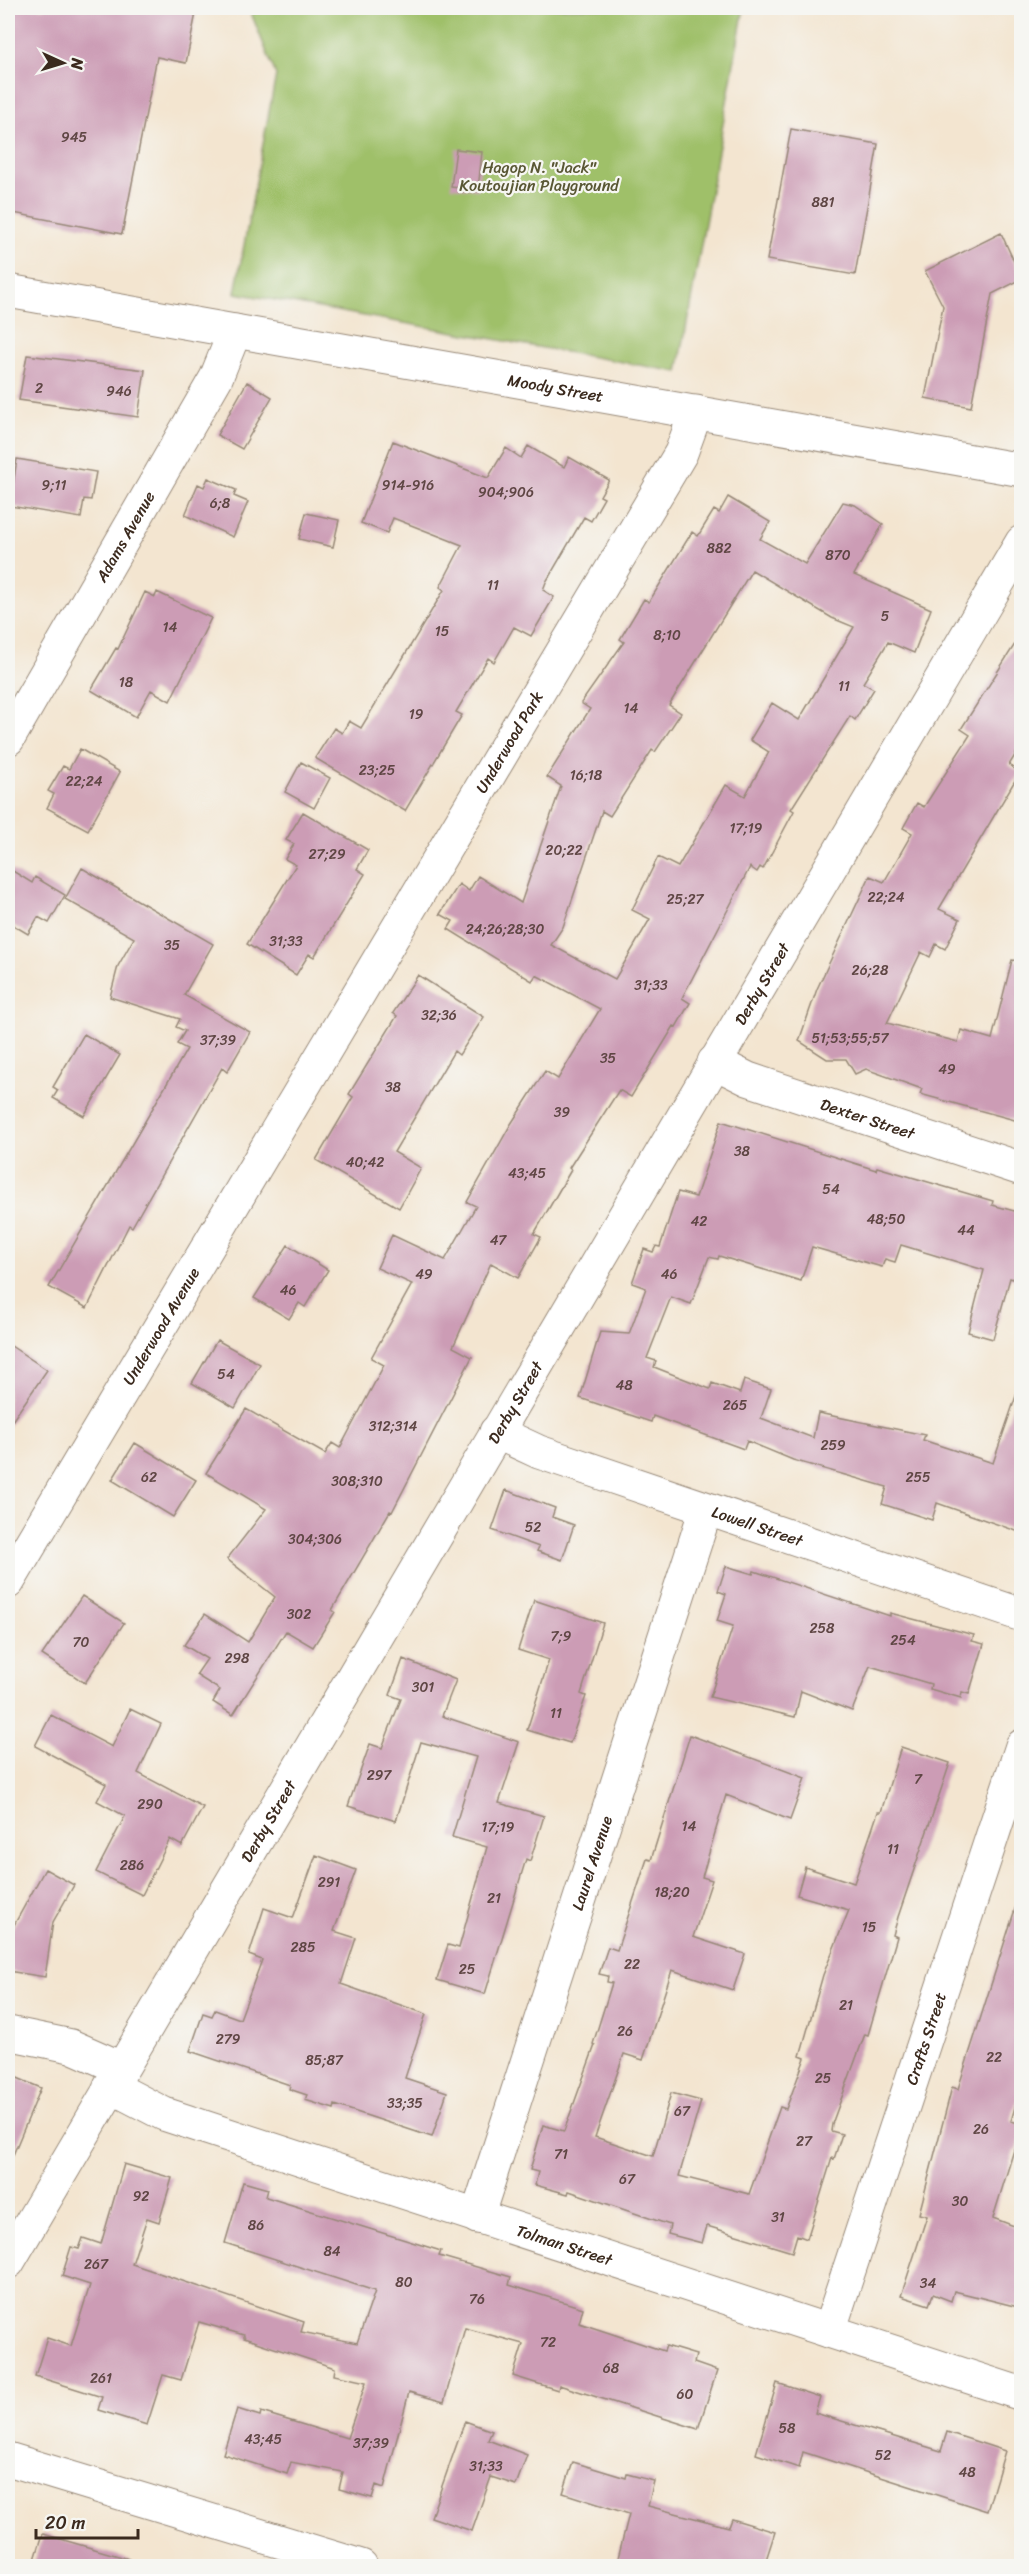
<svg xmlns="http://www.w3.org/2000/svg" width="1029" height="2574" font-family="Sriracha,sans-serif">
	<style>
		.green { fill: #9fc069; stroke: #6d7544; stroke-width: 1.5 }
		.building { fill: #cc9cb5; fill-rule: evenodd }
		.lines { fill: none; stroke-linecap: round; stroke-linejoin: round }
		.minor-casing { stroke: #978877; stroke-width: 35 }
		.major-casing { stroke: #978877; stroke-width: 35 }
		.minor { stroke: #fff; stroke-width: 33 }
		.major { stroke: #fff; stroke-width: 33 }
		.labels { text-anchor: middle; stroke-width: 4.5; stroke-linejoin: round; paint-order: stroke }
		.number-label { font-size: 14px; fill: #5f4644 }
		.park-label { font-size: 16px; fill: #595734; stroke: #f6f6f2 }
		.street-label { font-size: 16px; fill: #3b2a1e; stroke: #f6f6f2 }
	</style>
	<rect width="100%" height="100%" fill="#f6f6f2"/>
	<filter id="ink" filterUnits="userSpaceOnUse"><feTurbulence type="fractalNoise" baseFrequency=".0167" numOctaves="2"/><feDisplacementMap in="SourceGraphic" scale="12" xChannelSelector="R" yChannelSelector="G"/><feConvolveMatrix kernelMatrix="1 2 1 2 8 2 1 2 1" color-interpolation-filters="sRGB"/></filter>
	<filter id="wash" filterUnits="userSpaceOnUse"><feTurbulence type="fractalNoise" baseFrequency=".008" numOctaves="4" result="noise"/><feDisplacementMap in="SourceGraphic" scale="24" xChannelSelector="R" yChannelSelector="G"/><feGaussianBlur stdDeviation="1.35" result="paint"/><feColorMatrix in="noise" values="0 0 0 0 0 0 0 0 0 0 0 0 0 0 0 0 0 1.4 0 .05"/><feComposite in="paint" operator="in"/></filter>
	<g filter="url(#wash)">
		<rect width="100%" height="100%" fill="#f3e5d0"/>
		<path class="green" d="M249,8H744L678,372L235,293L276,75Z"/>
		<g id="blocks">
			<path class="building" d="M8,8H197L186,63L157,57L122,234L8,212Z
				M791,129L878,144L855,275L767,260Z
				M456,149L482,152L478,190L451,187Z
				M1001,233L1022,279L992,294L971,407L925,398L943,306L925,271Z
				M27,355L145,370L138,417L19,400Z
				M247,382L272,397L242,449L217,435Z
				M393,441L488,478L506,448L521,458L528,446L564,467L569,457L609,480L600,496L604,498L591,521L584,517L546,582L543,590L554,597L531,636L514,627L494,662L488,658L456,712L462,715L405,811L315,758L334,728L342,733L349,721L361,728L444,590L440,587L462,545L393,518L387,533L361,523Z
				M17,459L96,472L91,500L84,499L81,518L10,506Z
				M208,478L236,490L234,496L248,502L233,537L185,515L198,484L204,487Z
				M728,497L770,522L760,539L805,564L843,502L855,505L883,524L854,575L931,609L914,653L888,642L863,683L874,689L855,720L850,716L791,809L794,811L763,869L760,867L757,872L750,867L682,998L690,1003L676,1027L674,1026L631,1097L619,1090L569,1168L571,1170L534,1234L541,1237L518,1278L491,1263L453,1347L472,1357L392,1512L390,1511L332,1610L335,1612L313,1647L286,1631L233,1715L213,1702L220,1690L196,1675L207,1659L184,1645L205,1614L248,1642L275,1597L227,1559L266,1509L206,1473L246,1409L325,1454L332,1443L340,1448L384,1365L371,1358L412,1284L377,1268L392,1235L445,1260L476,1206L467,1202L511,1124L545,1071L558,1079L600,1009L536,975L532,981L448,929L453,921L440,914L459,884L469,891L478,876L521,903L561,786L547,777L590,709L581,703L624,642L620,639L644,599L649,602L692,532L698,536L714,510L719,513ZM752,570L832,618L854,627L799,720L772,703L750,740L769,752L745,796L726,785L678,867L658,857L632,910L650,919L615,979L551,945L563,927L602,811L610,816L652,750L655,752L681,713L669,705Z
				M306,513L339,520L333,547L299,539Z
				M145,592L155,597L157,592L211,618L170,701L151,690L136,717L91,690L116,648L118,649Z
				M1022,633V744L1009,765L1020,772L939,909L960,919L945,949L936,944L930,957L921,952L887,1023L958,1042L961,1030L992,1039L1012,960L1022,961V1122L920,1094L922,1089L866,1069L855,1074L846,1059H827L799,1041L817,989L870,876L884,882L912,833L903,828L917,803L924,807L970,735L961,729Z
				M80,749L120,772L88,830L47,808L54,794L48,791L63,766L69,769Z
				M301,762L330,778L314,808L285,792Z
				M303,812L368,850L357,869L365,874L314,957L309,954L296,975L247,944L296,865L285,859L294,844L286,840Z
				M8,868L32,883L35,877L65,895L49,923L38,917L28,934L8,922Z
				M82,868L213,944L184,995L250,1032L227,1072L222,1068L132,1227L129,1225L87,1308L49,1287L187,1049L177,1044L185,1031L176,1027L180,1019L110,997L118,966L134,938L65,899Z
				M418,975L484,1017L459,1055L454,1051L394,1152L421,1168L399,1208L316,1160L353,1097L349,1094L397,1016L393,1013Z
				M84,1034L120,1055L84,1116L53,1098L58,1090L53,1087Z
				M721,1121L876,1170L877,1167L993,1201L992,1205L1022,1213V1282L1010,1278L993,1339L968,1332L984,1270L901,1245L895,1262L885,1259L882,1267L812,1247L801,1281L719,1256L718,1259L709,1257L691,1304L671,1297L647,1358L656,1361L654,1367L710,1389L712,1383L740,1393L744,1380L771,1389L761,1418L813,1438L818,1413L925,1435L923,1440L993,1463L1017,1393L1022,1394V1533L937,1503L932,1520L882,1504L887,1487L793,1460L747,1441L744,1449L653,1416L651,1422L580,1398L600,1332L629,1334L646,1288L632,1283L644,1249L653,1252L656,1246L660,1247L678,1192L696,1197Z
				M288,1245L328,1270L305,1307L299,1303L289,1319L254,1298Z
				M217,1340L260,1364L235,1408L192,1383Z
				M8,1344L47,1370L8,1427Z
				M135,1443L196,1480L173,1517L112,1480Z
				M506,1490L555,1508L552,1517L574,1525L562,1560L537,1551L539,1547L492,1530Z
				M726,1566L753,1574L754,1571L890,1616V1613L974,1635L972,1641L984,1644L969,1694L962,1692L961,1698L930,1689L931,1684L870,1666L852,1711L801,1691L795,1717L710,1697L733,1626L717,1621L726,1594L718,1591Z
				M82,1596L124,1623L85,1683L42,1655Z
				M534,1600L603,1623L581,1694L586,1696L570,1743L527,1730L549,1660L518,1650Z
				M403,1659L456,1680L442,1716L519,1742L499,1803L544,1816L530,1861L526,1859L485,1994L437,1980L448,1945L459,1948L487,1847L452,1837L476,1757L421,1742L396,1821L348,1806L370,1744L382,1748L401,1699L390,1695Z
				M130,1709L161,1724L138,1773L203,1807L182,1846L170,1839L142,1895L96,1872L125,1816L97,1801L106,1784L35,1746L51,1715L112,1747Z
				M690,1735L805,1778L790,1820L726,1795L702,1877L712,1880L693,1937L745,1954L733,1990L672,1970L643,2060L624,2054L595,2137L653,2156L671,2093L701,2101L679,2176L749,2194L780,2107L786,2109L805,2058L800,2056L823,1975L849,1910L797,1895L805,1867L854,1883L878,1812H881L901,1747L950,1763L898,1917L893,1935L897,1937L868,2035L865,2034L832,2124L831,2131L842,2134L834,2159L832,2158L807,2239L797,2235L792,2252L707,2226L702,2243L668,2234L670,2225L569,2191L568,2194L535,2185L538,2172L530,2170L543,2125L564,2131L595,2045L593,2044L612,1983L607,1982L608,1976L599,1974L608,1947L617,1950L647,1859L651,1860Z
				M316,1855L356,1870L334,1931L356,1938L341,1984L426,2014L405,2078L447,2092L432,2137L335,2105L334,2109L305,2100L307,2095L289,2089L290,2085L190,2051L203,2013L212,2016L215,2010L240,2019L262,1960L249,1955L264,1908L293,1918Z
				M45,1869L74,1885L53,1922L45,1977L8,1971V1936Z
				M1016,1906L1022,1907V2083L1011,2121L1022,2124V2134L1017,2151L1014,2150L993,2218L1022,2229V2308L954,2291L951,2301L933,2294L929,2305L901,2296L927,2216L919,2214L952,2087L958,2089Z
				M8,2074L41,2088L8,2167Z
				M124,2164L172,2178L159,2222L147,2218L132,2264L304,2322L301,2332L357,2343L375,2291L225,2243L243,2182L268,2189L266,2197L441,2251L439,2256L511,2277L509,2285L583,2308L579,2323L664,2351L666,2346L696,2355L694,2363L717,2371L698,2429L559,2385L558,2390L513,2376L523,2344L465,2328L444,2402L409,2392L384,2488L376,2485L372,2498L339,2489L343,2472L291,2462L287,2474L223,2454L237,2409L260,2416L261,2412L347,2438L366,2382L334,2375L335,2368L244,2338V2335L199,2322L181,2380L163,2375L147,2425L98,2410L102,2397L35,2376L47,2338L71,2346L90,2285L62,2276L71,2247L79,2249L83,2238L101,2244Z
				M777,2383L820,2397L815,2413L941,2451L947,2432L1005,2451L987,2511L803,2452L799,2468L756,2454Z
				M465,2421L492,2431L488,2440L527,2455L516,2485L491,2477L472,2531L431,2517Z
				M573,2462L626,2478L627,2474L654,2481L648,2506L729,2527L732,2519L775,2532L764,2566H616L629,2514L563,2493Z
				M43,2534L129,2559L128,2566H33Z"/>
		</g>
	</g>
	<g filter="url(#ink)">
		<use href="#blocks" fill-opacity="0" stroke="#978877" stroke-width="1.5"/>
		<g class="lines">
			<defs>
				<g id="minor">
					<path id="s1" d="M8,739L216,378L235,331"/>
					<path id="s2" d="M714,1062L748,1079L1022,1169"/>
					<path id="s3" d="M496,1432L539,1452L1022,1615"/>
					<path id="s4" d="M8,1582L681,453L696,412"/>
					<path d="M8,2033L71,2046L121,2068"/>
					<path id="s5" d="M110,2086L164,2114L1022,2394"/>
					<path id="s6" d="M477,2217L706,1509"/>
					<path id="s7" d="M8,2262L1022,542"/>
					<path id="s8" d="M829,2331L1022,1746"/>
					<path d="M8,2459L361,2566"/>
				</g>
				<g id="major">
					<path id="s9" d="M8,291L1022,470"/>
				</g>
			</defs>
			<use href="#minor" class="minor-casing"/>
			<use href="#major" class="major-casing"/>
			<use href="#minor" class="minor"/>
			<use href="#major" class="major"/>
		</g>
	</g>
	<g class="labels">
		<g class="number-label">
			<text x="74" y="142">945</text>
			<text x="823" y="207">881</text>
			<text x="39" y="393">2</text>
			<text x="119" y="396">946</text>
			<text x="54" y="490">9;11</text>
			<text x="408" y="490">914-916</text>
			<text x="506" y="497">904;906</text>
			<text x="220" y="508">6;8</text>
			<text x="719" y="553">882</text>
			<text x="838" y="560">870</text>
			<text x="493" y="590">11</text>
			<text x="885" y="621">5</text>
			<text x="170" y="632">14</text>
			<text x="442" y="636">15</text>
			<text x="667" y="640">8;10</text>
			<text x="126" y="687">18</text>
			<text x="844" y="691">11</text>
			<text x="631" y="713">14</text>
			<text x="416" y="719">19</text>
			<text x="377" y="775">23;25</text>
			<text x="586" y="780">16;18</text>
			<text x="84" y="786">22;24</text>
			<text x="746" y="833">17;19</text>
			<text x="564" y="855">20;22</text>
			<text x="327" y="859">27;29</text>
			<text x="886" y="902">22;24</text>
			<text x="685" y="904">25;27</text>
			<text x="505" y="934">24;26;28;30</text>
			<text x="286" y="946">31;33</text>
			<text x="172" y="950">35</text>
			<text x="870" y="975">26;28</text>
			<text x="651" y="990">31;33</text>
			<text x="439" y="1020">32;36</text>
			<text x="850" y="1043">51;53;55;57</text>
			<text x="218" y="1045">37;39</text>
			<text x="608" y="1063">35</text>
			<text x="947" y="1074">49</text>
			<text x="393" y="1092">38</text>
			<text x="562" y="1117">39</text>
			<text x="742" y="1156">38</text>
			<text x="365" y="1167">40;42</text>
			<text x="527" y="1178">43;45</text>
			<text x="831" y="1194">54</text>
			<text x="886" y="1224">48;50</text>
			<text x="699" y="1226">42</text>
			<text x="966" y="1235">44</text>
			<text x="498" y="1245">47</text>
			<text x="424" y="1279">49</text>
			<text x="669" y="1279">46</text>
			<text x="288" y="1295">46</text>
			<text x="226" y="1379">54</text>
			<text x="624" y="1390">48</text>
			<text x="735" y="1410">265</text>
			<text x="393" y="1431">312;314</text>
			<text x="833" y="1450">259</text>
			<text x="149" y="1482">62</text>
			<text x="918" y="1482">255</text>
			<text x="357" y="1486">308;310</text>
			<text x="533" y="1532">52</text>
			<text x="315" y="1544">304;306</text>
			<text x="299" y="1619">302</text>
			<text x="822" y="1633">258</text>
			<text x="561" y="1641">7;9</text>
			<text x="903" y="1645">254</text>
			<text x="81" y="1647">70</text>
			<text x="237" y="1663">298</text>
			<text x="423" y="1692">301</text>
			<text x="556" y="1718">11</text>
			<text x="379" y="1780">297</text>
			<text x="918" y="1784">7</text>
			<text x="150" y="1809">290</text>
			<text x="689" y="1831">14</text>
			<text x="498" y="1832">17;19</text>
			<text x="893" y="1854">11</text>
			<text x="132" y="1870">286</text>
			<text x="329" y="1887">291</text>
			<text x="672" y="1897">18;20</text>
			<text x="494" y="1903">21</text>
			<text x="869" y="1932">15</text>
			<text x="303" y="1952">285</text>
			<text x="632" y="1969">22</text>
			<text x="467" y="1974">25</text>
			<text x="846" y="2010">21</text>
			<text x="625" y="2036">26</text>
			<text x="228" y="2044">279</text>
			<text x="994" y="2062">22</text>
			<text x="324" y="2065">85;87</text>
			<text x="823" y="2083">25</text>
			<text x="405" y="2108">33;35</text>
			<text x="682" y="2116">67</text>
			<text x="981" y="2134">26</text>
			<text x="804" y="2146">27</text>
			<text x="561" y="2159">71</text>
			<text x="627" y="2184">67</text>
			<text x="141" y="2201">92</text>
			<text x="960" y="2206">30</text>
			<text x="778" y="2222">31</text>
			<text x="256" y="2230">86</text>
			<text x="332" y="2256">84</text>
			<text x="96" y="2269">267</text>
			<text x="404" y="2287">80</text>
			<text x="928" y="2288">34</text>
			<text x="477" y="2304">76</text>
			<text x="548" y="2347">72</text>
			<text x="611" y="2373">68</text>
			<text x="101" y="2383">261</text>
			<text x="685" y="2399">60</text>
			<text x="787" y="2433">58</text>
			<text x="263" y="2444">43;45</text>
			<text x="371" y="2448">37;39</text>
			<text x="883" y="2460">52</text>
			<text x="486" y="2471">31;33</text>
			<text x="967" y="2477">48</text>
		</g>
		<g class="park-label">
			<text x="539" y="173">Hagop N. "Jack"<tspan x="539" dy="18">Koutoujian Playground</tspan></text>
		</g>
		<g class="street-label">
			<text dy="6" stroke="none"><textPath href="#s9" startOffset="556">Moody Street</textPath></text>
			<text dy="6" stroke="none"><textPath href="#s1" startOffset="234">Adams Avenue</textPath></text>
			<text dy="6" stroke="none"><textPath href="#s4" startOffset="978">Underwood Park</textPath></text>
			<text dy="6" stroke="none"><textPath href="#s7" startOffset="1484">Derby Street</textPath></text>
			<text dy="6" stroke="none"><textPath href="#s2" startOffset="164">Dexter Street</textPath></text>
			<text dy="6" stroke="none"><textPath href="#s4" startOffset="298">Underwood Avenue</textPath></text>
			<text dy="6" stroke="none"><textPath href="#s7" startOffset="998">Derby Street</textPath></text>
			<text dy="6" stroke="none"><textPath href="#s3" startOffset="278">Lowell Street</textPath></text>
			<text dy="6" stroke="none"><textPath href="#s7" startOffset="512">Derby Street</textPath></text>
			<text dy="6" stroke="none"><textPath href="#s6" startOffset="372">Laurel Avenue</textPath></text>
			<text dy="6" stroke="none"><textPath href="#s8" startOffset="308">Crafts Street</textPath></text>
			<text dy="6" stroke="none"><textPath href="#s5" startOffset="482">Tolman Street</textPath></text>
		</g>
	</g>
	<rect width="1029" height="2574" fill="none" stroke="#f6f6f2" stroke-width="30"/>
	<g transform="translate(63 63) rotate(94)" stroke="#f6f6f2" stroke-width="4.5" paint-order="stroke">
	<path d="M0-4.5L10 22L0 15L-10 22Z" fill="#3b2a1e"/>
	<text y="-9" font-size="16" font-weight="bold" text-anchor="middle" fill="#3b2a1e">N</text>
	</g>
	<path d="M36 2529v9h102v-9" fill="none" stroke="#3b2a1e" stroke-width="3"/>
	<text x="45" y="2529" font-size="18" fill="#3b2a1e" stroke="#f6f6f2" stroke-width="4.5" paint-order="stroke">20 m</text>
</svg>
